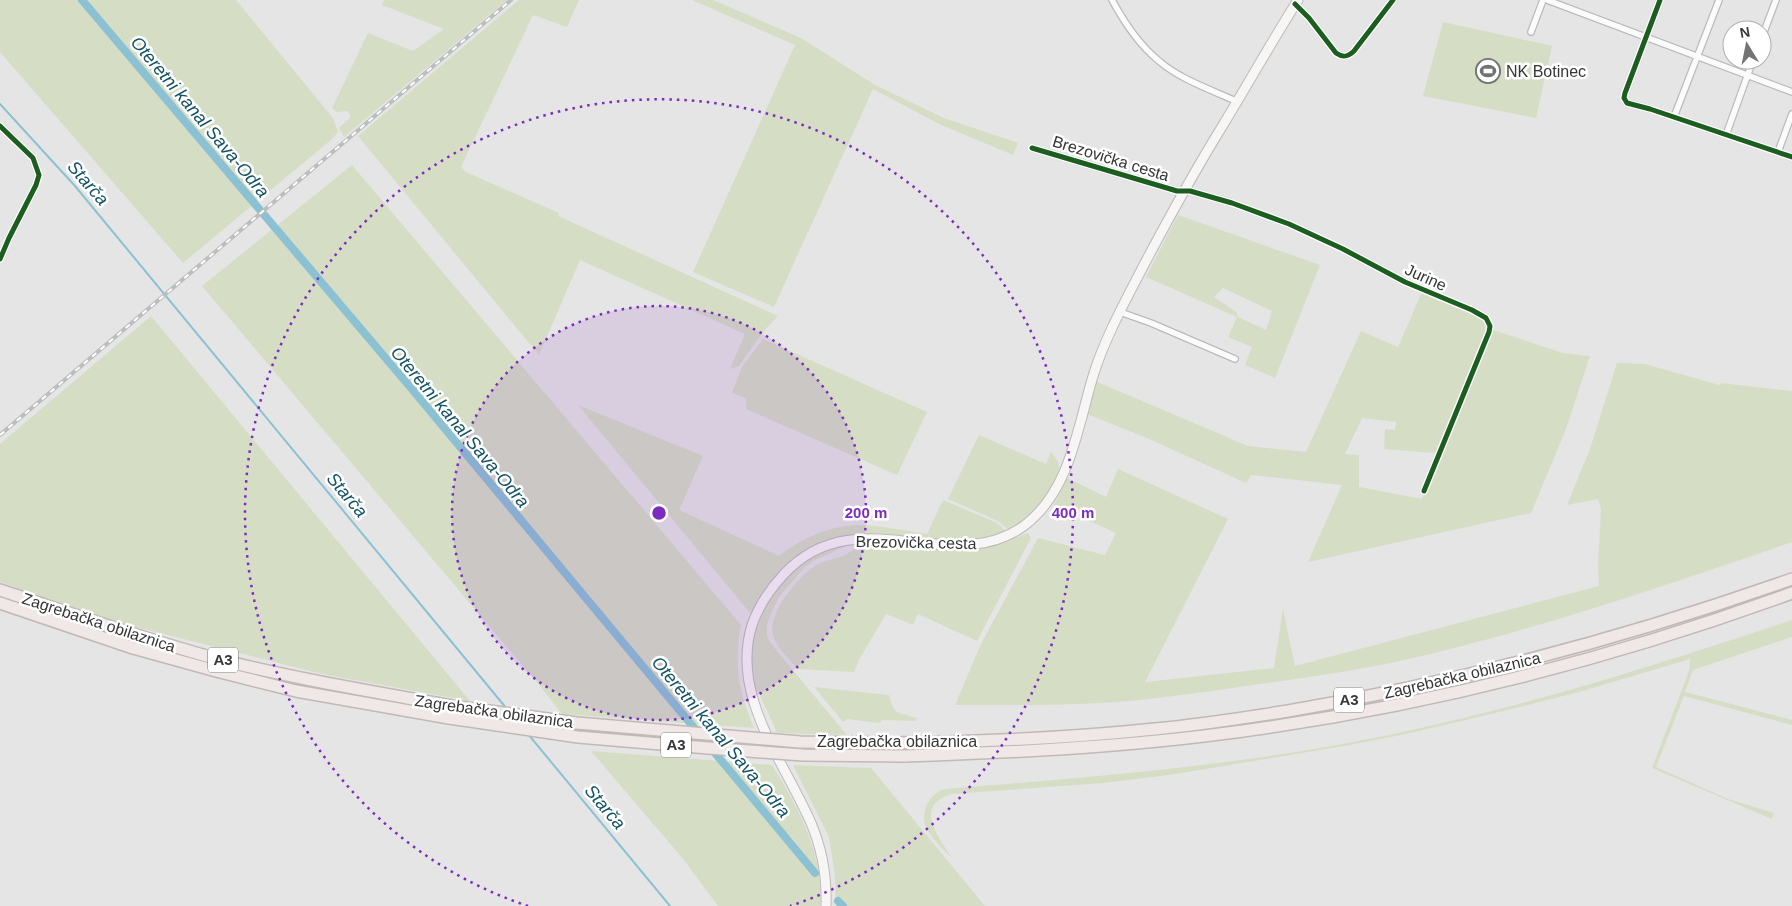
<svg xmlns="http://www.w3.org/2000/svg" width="1792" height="906" font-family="Arial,sans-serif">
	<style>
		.green { fill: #d6ddc5; fill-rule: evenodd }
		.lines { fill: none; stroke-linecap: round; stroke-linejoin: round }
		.stream { stroke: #8cc1d4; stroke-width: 2 }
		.canal { stroke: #8cc1d4; stroke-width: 8 }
		.minor-casing { stroke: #bbb; stroke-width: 8 }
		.secondary-casing { stroke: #bbb; stroke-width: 11 }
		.motorway-casing { stroke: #c1b8b7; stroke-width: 14 }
		.minor { stroke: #fbfbfb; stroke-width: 5.5 }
		.secondary { stroke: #f8f5f5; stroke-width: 9 }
		.motorway { stroke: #f0e8e7; stroke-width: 11 }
		.rail-casing { stroke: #bcbdbd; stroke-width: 4 }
		.rail { stroke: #fff; stroke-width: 2; stroke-dasharray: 5.5; stroke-linecap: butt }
		.motorway-bridge-casing { stroke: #c1b8b7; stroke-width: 14; stroke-linecap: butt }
		.motorway-bridge { stroke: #f0e8e7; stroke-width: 11 }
		.cycleway-casing { stroke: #fff; stroke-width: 8 }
		.cycleway { stroke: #1b5e20; stroke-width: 5 }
		.ring { fill: none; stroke: #7b2cbf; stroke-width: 2.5; stroke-dasharray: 2.5 5 }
		.labels { text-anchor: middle; stroke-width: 5; stroke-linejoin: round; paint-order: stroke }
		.shield { fill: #fff; stroke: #727272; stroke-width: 1 }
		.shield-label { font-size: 15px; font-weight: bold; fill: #353636 }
		.poi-label { font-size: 16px; fill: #353636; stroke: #fff; text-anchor: start }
		.street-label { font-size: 16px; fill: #353636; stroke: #fff }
		.water-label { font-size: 18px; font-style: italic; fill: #135366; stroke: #fff }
		.centre { fill: #7b2cbf; stroke: #fff; stroke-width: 2.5 }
		.ring-label { font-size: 15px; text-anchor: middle; font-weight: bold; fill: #7b2cbf; stroke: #fff; stroke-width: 5; stroke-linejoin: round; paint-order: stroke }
	</style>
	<rect width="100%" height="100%" fill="#e5e5e5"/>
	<path class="green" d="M0,0H236L333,118L338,132L331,140L183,263L0,52Z
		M384,0H507L344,137L339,128L350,118V114L347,111L337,112L332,108L368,33L413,51L444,29L382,5Z
		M519,0H579L567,27L533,15L461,167L466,172L559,213L558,216L778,316L763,332L739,366L730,369L745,334L580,260L539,355L358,136Z
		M692,0H713L801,38L875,85L944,118L1018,143L1013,155L939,124L873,89L774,307L693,272L795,45Z
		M1443,22L1552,46L1536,118L1423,96Z
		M352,165L741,625C734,666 738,690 754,728L562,714L544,691L202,286Z
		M1178,215L1320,265L1275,378L1245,365L1252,347L1228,337L1237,317L1146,277ZM1223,288L1272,311L1266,330L1238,317L1236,312L1214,297Z
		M1422,292L1473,312L1485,321L1486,332L1435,453L1384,449L1385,429L1395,430L1396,422L1362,418L1345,454L1359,455V487L1422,499L1493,330L1563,353L1590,356L1566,429L1531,513L1308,562L1342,485L1251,475L1246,483L1149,439L1087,414L1095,381L1248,446L1306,452L1361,331L1398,347Z
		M151,316L470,701L322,674L116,622L0,582V444Z
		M763,339L927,412L897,475L746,409V398L732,393L742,367Z
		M1617,363L1645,364L1719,385L1721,383L1792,391V542C1667,585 1542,628 1413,658C1370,668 1325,675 1281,681C1234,688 1188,695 1140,700C1079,706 1017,705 955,705L981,644L1038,538L1105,555L1116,533L1054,505L1067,478L1106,497L1118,469L1228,519L1145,682L1274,668L1283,609L1295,666L1599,586L1598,565L1601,509L1598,499L1567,505L1590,449Z
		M578,405L703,456L679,510L779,556C801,538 833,524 862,525C883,526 906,531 927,534L943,500L997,523L1006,531C963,548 934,538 890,534C826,528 780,558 751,614Z
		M979,435L1046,464L1051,452C1055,457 1060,462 1059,470C1058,491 1027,520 1009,530L998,521L948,499Z
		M1028,533L1031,538L977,641L918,614L913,625L886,614L860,658L854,672L798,669C789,659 776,647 773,635C767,614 798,577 815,566C824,560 837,559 847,554C853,551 856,545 863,544C885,538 919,547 943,549C974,552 999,544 1028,533Z
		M846,546L813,561L804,568L779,597L771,614L767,625V637L772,645L847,735L777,733C772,721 767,710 761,698C759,692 754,687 753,681C741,621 786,555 846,546Z
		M1792,620V637L1693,670L1685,692L1792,720V725L1684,696L1656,767L1728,799L1774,813L1772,819L1652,768L1689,671L1690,659L1579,692L1512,709L1406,734L1344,746L1169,775L1103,783L951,794C913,806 939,838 952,858C944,850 934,841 928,831C918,815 928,794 945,789C1079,778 1212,768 1343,744C1496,716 1645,669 1792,620Z
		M814,687L889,695C894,716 898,712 917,718L915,721L882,720L879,723L848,719L843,722Z
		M591,751L772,765C798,807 824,854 820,906H718L684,860Z
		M793,765L871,768L985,906H836L835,876L829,837Z"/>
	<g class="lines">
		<path class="stream" d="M0,104L75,186L507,709
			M528,734L670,906"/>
		<path class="canal" d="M82,0L411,388L815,873
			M838,901L843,906"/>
		<defs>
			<path id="minor" d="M1112,0C1124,22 1139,45 1159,61C1181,80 1212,90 1238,102
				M1547,0L1792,92
				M1660,0L1625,93L1624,98L1627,103L1650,109L1792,157
				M1295,4L1309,18L1336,53C1343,58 1348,57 1354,51L1393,0
				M1531,32L1543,0
				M1762,37L1776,0
				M1674,117L1719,0
				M0,126L33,158L39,175L36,185L9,238L0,259
				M1726,135L1753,60
				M1032,148L1177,191H1190L1232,203L1289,224L1343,249L1405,282L1472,310L1486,318L1490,326L1489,332L1424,491
				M1778,152L1792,114
				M1120,312L1151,323L1235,359"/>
			<path id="secondary" d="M826,906C827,878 822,849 811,823C784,761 730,695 752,625C759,605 770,589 784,574C857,496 952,580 1025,525C1071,490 1078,424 1094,373C1104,342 1119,313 1134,284C1162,230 1191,177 1223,125C1248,84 1272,41 1298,0"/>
			<path id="motorway" d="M0,590C73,614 146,640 221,660C297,679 375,692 452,706
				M0,603L133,648L216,671L296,691L449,718
				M892,743C980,742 1068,738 1155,729C1199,725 1244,718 1288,711C1460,682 1628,637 1792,579
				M904,756C1004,753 1104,748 1204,736C1404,712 1603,662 1792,593"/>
		</defs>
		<use href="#minor" class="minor-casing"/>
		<use href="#secondary" class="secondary-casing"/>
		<use href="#motorway" class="motorway-casing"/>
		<use href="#minor" class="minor"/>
		<use href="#secondary" class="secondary"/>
		<use href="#motorway" class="motorway"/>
		<defs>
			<path id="rail" d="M0,435L511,0"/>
		</defs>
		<use href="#rail" class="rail-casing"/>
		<use href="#rail" class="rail"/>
		<defs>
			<path id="motorway-bridge" d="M452,706L577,723L800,742L892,743
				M449,718L578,737L708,748L803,755L904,756"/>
		</defs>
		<use href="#motorway-bridge" class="motorway-bridge-casing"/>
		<use href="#motorway-bridge" class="motorway-bridge"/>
		<defs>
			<path id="cycleway" d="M1660,0L1625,93L1624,98L1627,103L1650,109L1792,157
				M1295,4L1309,18L1336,53C1343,58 1348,57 1354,51L1393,0
				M0,126L33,158L39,175L36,185L9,238L0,259
				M1032,148L1177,191H1190L1232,203L1289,224L1343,249L1405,282L1472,310L1486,318L1490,326L1489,332L1424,491"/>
		</defs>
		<use href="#cycleway" class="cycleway-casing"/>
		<use href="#cycleway" class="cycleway"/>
	</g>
	<circle cx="659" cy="513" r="207" fill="#7b2cbf" fill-opacity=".12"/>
	<g class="ring">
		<circle cx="659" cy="513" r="207"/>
		<path d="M528 906A414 414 0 1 1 790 906"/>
	</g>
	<defs>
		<symbol id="stadium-ring" viewBox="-11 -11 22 22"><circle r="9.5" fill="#fff" stroke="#737373" stroke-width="1.5"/><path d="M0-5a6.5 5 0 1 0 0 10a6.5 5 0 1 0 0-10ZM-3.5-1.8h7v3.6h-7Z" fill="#737373"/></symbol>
	</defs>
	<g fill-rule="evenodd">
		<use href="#stadium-ring" x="1474" y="57" width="28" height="28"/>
	</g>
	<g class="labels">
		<g class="shield">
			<rect x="208" y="647.5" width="30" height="25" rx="4"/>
			<rect x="1334" y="687.5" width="30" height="25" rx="4"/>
			<rect x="661" y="732.5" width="30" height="25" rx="4"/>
		</g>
		<g class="shield-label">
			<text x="223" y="665">A3</text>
			<text x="1349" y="705">A3</text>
			<text x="676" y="750">A3</text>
		</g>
		<g class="poi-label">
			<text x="1506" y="77">NK Botinec</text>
		</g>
		<g class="street-label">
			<text transform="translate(1111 158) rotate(17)" y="6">Brezovička cesta</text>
			<text transform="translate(1426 277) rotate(24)" y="6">Jurine</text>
			<text transform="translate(916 542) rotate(1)" y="6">Brezovička cesta</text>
			<text transform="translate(99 622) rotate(18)" y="6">Zagrebačka obilaznica</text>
			<text transform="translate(1462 675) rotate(-13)" y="6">Zagrebačka obilaznica</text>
			<text transform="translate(494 711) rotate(8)" y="6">Zagrebačka obilaznica</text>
			<text x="897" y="747">Zagrebačka obilaznica</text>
		</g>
		<g class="water-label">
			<text transform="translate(200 117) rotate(50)" y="6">Oteretni kanal Sava-Odra</text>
			<text transform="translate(88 183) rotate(49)" y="6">Starča</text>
			<text transform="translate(460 427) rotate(50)" y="6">Oteretni kanal Sava-Odra</text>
			<text transform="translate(347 495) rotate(50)" y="6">Starča</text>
			<text transform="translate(721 737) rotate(50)" y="6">Oteretni kanal Sava-Odra</text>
			<text transform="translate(605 807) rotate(50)" y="6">Starča</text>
		</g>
	</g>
	<circle cx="659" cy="513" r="8" class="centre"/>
	<g class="ring-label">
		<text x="866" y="518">200 m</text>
		<text x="1073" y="518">400 m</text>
	</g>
	<g transform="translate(1747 45) rotate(350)"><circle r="24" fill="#ffffff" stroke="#aeafaf"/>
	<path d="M0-4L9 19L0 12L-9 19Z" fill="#737373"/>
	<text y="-8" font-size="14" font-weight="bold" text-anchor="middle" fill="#353636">N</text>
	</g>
</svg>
